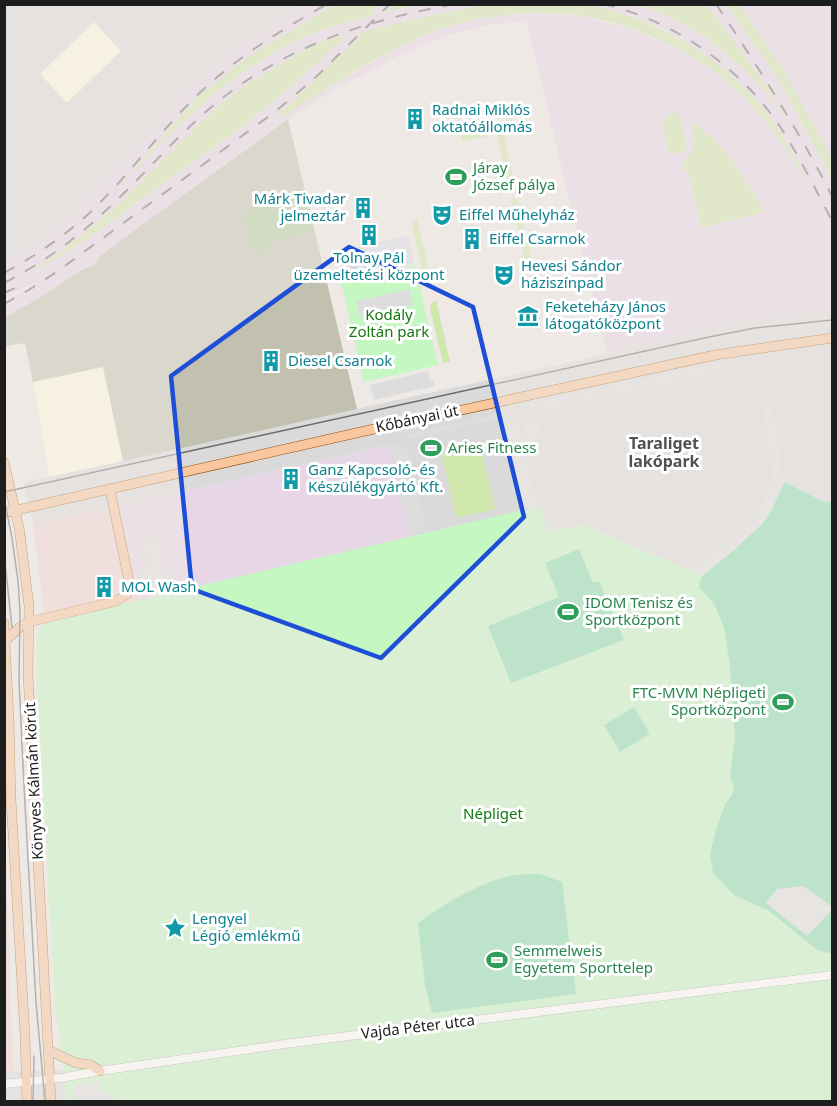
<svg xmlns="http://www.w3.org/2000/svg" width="837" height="1106" font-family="'Noto Sans',sans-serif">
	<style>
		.residential { fill: #dbdada }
		.commercial { fill: #efd3d5 }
		.industrial { fill: #e7d6e6; fill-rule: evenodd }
		.education { fill: #fefadd }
		.construction { fill: #c2c0af }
		.grass { fill: #d0e7ab }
		.forest { fill: #afcc99 }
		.park { fill: #c4f7c1 }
		.pitch { fill: #84dbae }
		.parking { fill: #ddd }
		.plaza { fill: #d8d9e4 }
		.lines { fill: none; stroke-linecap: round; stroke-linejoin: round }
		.tertiary-casing { stroke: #a1a1a1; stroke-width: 9 }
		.primary-casing { stroke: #925205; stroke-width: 10 }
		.tertiary { stroke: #fff; stroke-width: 8 }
		.primary { stroke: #f9c69e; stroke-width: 9 }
		.tram { stroke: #6b6b6b; stroke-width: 1.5 }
		.rail { stroke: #6b6b6b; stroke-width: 2; stroke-dasharray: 12 12; stroke-linecap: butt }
		.marked { fill: none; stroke: #1d4ed8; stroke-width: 4.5; stroke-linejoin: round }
		.labels { text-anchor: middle; stroke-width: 6; stroke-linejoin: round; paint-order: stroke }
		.culture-label { font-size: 15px; fill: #0d838f; stroke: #fff; text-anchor: start }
		.leisure-label { font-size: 15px; fill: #27864d; stroke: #fff; text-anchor: start }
		.park-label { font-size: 15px; fill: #13780f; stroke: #fff }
		.street-label { font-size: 15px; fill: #1d1d1d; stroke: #fff }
		.neighbourhood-label { font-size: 16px; font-weight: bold; fill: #505050; stroke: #fff }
	</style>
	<rect width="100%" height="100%" fill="#eee9e4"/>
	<path class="residential" d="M6,4L305,5L239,46L73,215L50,235L5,266L4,6Z
		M832,310V501L773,507L702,576L584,525L547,531L540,506L410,537L389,445L120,506L33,523L24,482L607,354L627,347L749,320Z
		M64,1069L66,1101H5L4,1072Z"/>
	<path class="commercial" d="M120,506L140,600L45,622L33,523Z
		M4,798L13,1071L5,1072H4Z"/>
	<path class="industrial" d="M379,4L394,5L387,11L380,13L416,5H499L479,6L366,32L279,114L281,117L338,82L396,49L437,30L483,17L538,13L582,16L634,30L683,52L707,66L732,85L754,107L774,131L802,170L778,129L758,102L710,59L665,30L633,16L585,5H637L667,15L706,37L740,66L768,93L781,113L765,84L707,5H727L777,77L832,178V310L749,320L627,347L607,354L526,21L488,25L442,37L400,55L332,91L288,119L252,144L146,222L95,264L78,272L39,298L5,318L4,302L34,285L33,283L5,297V266L50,235L73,215L191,88L239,46L305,5H334L272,42L226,74L201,94L121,183L176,128L231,80L277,51L307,36L338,25L368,16ZM346,36L273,102L239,129L84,241L51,262L35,270L63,250L114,209L215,109L238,90L285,61L323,41Z
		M739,5H832V160L785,73Z
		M389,445L410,537L140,600L120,506Z"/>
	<path class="education" d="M94,22L121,51L67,103L40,74Z
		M103,366L123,461L49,477L33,382Z"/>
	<path class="construction" d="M288,119L357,409L123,461L103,367L33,382L25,343L5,346L4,318L39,298L78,272L95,264L98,258L146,222Z"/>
	<path class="grass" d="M499,4C519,4 539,4 558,4C567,4 577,3 586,5C648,14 716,55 758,102C776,123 789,147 803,171L801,172C779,139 762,113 733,87C694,51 635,25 583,16C541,9 475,15 435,31C381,52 331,86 281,117L279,114L365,32L347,36L273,102L239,129L84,241L51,262L30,272L63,250L114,209L215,109L238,90L285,61L323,41L429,16L479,6Z
		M334,5H379L370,15L387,11L394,5H416C379,14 342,21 307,36C226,71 167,137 106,199L201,94L248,57Z
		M637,5H707L765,84L789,124L767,93L740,66L706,37L667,15Z
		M727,5H739L785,73L824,143L832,160V178L777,77Z
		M671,112L680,114L686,144L685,151L669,155L662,122L665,120Z
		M489,120L498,122L502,128L514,182L513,187L509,190L497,134L462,142L459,127Z
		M691,122C726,142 744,179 765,212L701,228L688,171H683L682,164C698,149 694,142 691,122Z
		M511,197L516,199L519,202L531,258L530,265L526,267Z
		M417,218L433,288L429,287L425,283L412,225L413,222Z
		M436,300L450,362L443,363L430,308L432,303Z
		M479,444L495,509L457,518L441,454Z"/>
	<path class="forest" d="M305,193L314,231L265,244L267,256L250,247L243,218L253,215L251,206Z"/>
	<path class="park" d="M414,263L438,365L364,382L341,281Z
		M784,482L824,502L832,501V1101H66L62,1051L55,1006L36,668L37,633L45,622L541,506L547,531L584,525L702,576L773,507Z"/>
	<path class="pitch" d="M784,482L824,502L832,501V954L816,949L769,911L734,895L713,873L710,854L715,833L725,804L732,795L734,786L730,776L735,737L730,667L724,627L714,604L699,587L702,576L735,549L763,523L773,507Z
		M579,549L593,583L599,581L624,640L511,683L488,626L559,597L545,563Z
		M634,707L650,734L620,752L604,725Z
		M540,874L562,882L576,994L432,1013L425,985L418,923C442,905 487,878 516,875C524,874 532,874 540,874Z"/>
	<path class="parking" d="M410,289L413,305L360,318L356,301Z
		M721,362L723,371L532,413L530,404Z
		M428,371L430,381L433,380L435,386L374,400L370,385Z
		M771,404L779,448L782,481L784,482L773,507L763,523L735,549L702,576L690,571L705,561L740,533L759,513L771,478V463L762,405Z
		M504,413L505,417L406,439L405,435Z
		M517,418L537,505L522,509L503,427L509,420Z
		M538,419L543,440L538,441L536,446L529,447L523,422Z
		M399,444L407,448L426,531L411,534L391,446Z
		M157,535L170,588L144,595L137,567L149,564L143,539Z
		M803,886L832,907V910L807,936L766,903L777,889Z
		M99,1081V1091L108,1093L119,1101H72L75,1090L73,1085Z"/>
	<path class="plaza" d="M408,236L414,263L408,264L409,268L401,270L400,268L389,270V272L380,274V276L366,279V278L358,279L356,273L342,277L336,252Z"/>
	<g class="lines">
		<defs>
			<path id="tertiary" d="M4,1084L61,1078L100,1071L285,1044L832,975"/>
			<path id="primary" d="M4,462L19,527L29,606L28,675L51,1102
				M4,513L365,431L715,355L832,338
				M4,623L9,719L11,800L25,1036L27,1102
				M5,641L20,627L29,622L117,601L127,594L130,586L110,490
				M48,1050L76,1063L91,1065L100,1071"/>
		</defs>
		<use href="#tertiary" class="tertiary-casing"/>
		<use href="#primary" class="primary-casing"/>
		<use href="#tertiary" class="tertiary"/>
		<use href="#primary" class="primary"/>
		<path class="tram" d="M4,492L709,337L755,328L832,320
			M4,498L12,538L18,581L20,611L19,681L25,805L36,1002L45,1102
			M4,553L12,628
			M33,1102L34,1056"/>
		<path class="rail" d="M603,4C674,20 741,68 781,128C800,158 816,190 832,221
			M716,4C758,67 798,129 832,196
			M4,273C32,258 60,239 84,218C128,178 162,127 206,87C242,54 285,28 327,4
			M4,283C39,265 72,242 101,215C140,180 174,138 215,104C284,47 369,19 456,4
			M4,293L24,284
			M4,304L27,291L58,271L276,111L316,77L390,4"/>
	</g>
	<path d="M0 0H837V1106H0ZM349,247L473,307L524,517L381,658L192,589L171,376Z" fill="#eee9e4" fill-opacity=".55" fill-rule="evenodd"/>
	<path class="marked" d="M349,247L473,307L524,517L381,658L192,589L171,376Z"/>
	<defs>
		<symbol id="building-bare" viewBox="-9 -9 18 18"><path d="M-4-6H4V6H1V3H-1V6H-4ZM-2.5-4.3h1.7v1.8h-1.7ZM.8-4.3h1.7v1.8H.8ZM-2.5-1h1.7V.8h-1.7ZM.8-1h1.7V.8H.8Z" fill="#0f9aa8" stroke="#fff" stroke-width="2.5" paint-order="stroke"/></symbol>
		<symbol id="stadium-bare" viewBox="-9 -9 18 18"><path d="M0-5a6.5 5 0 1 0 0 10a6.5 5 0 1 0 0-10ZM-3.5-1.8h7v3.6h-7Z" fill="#2e9e5b" stroke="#fff" stroke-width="2.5" paint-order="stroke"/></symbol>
		<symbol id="theatre-bare" viewBox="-9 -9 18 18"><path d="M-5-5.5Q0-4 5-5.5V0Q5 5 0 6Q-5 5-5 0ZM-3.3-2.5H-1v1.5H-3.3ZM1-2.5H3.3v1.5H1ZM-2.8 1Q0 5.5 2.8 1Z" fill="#0f9aa8" stroke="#fff" stroke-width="2.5" paint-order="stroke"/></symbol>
		<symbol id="museum-bare" viewBox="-9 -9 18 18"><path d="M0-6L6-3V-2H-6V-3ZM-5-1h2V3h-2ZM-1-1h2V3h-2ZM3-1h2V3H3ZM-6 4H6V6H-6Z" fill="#0f9aa8" stroke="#fff" stroke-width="2.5" paint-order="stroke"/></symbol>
		<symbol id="sight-bare" viewBox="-9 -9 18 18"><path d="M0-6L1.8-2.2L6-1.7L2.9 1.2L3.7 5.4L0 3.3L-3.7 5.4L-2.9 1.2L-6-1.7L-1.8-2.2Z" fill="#0f9aa8" stroke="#fff" stroke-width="2.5" paint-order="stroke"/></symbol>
	</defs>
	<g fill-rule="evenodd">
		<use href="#building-bare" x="400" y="104" width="30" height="30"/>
		<use href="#stadium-bare" x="441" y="162" width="30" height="30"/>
		<use href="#building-bare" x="348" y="193" width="30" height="30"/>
		<use href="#theatre-bare" x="427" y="200" width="30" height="30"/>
		<use href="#building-bare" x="354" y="220" width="30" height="30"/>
		<use href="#building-bare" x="457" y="224" width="30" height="30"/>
		<use href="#theatre-bare" x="489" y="260" width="30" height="30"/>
		<use href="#museum-bare" x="513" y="301" width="30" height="30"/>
		<use href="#building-bare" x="256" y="346" width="30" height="30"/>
		<use href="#stadium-bare" x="416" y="433" width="30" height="30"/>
		<use href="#building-bare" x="276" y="464" width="30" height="30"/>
		<use href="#building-bare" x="89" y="572" width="30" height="30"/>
		<use href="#stadium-bare" x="553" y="597" width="30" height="30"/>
		<use href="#stadium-bare" x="768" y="687" width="30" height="30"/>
		<use href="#sight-bare" x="160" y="913" width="30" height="30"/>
		<use href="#stadium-bare" x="482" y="945" width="30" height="30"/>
	</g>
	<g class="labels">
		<g class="culture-label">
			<text x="432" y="115">Radnai Miklós<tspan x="432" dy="17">oktatóállomás</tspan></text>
			<text x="346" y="204" text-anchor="end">Márk Tivadar<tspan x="346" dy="17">jelmeztár</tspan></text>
			<text x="459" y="220">Eiffel Műhelyház</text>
			<text x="489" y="244">Eiffel Csarnok</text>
			<text x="369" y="263" text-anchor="middle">Tolnay Pál<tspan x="369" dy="17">üzemeltetési központ</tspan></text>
			<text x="521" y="271">Hevesi Sándor<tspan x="521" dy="17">háziszínpad</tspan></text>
			<text x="545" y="312">Feketeházy János<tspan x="545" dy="17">látogatóközpont</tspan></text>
			<text x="288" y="366">Diesel Csarnok</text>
			<text x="308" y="475">Ganz Kapcsoló- és<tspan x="308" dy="17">Készülékgyártó Kft.</tspan></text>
			<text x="121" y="592">MOL Wash</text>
			<text x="192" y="924">Lengyel<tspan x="192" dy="17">Légió emlékmű</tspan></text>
		</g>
		<g class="leisure-label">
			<text x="473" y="173">Járay<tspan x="473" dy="17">József pálya</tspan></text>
			<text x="448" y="453">Aries Fitness</text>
			<text x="585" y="608">IDOM Tenisz és<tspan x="585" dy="17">Sportközpont</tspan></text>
			<text x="766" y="698" text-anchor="end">FTC-MVM Népligeti<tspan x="766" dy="17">Sportközpont</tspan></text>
			<text x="514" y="956">Semmelweis<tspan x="514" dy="17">Egyetem Sporttelep</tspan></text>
		</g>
		<g class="park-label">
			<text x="389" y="320">Kodály<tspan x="389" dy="17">Zoltán park</tspan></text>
			<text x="493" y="819">Népliget</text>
		</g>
		<g class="street-label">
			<text transform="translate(417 419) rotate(-12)" y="5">Kőbányai út</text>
			<text transform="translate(34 781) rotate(-93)" y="5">Könyves Kálmán körút</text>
			<text transform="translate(418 1027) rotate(-7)" y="5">Vajda Péter utca</text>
		</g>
		<g class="neighbourhood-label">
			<text x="664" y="449">Taraliget<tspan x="664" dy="18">lakópark</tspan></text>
		</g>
	</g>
	<rect width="837" height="1106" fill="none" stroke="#1d1d1d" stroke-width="12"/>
</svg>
